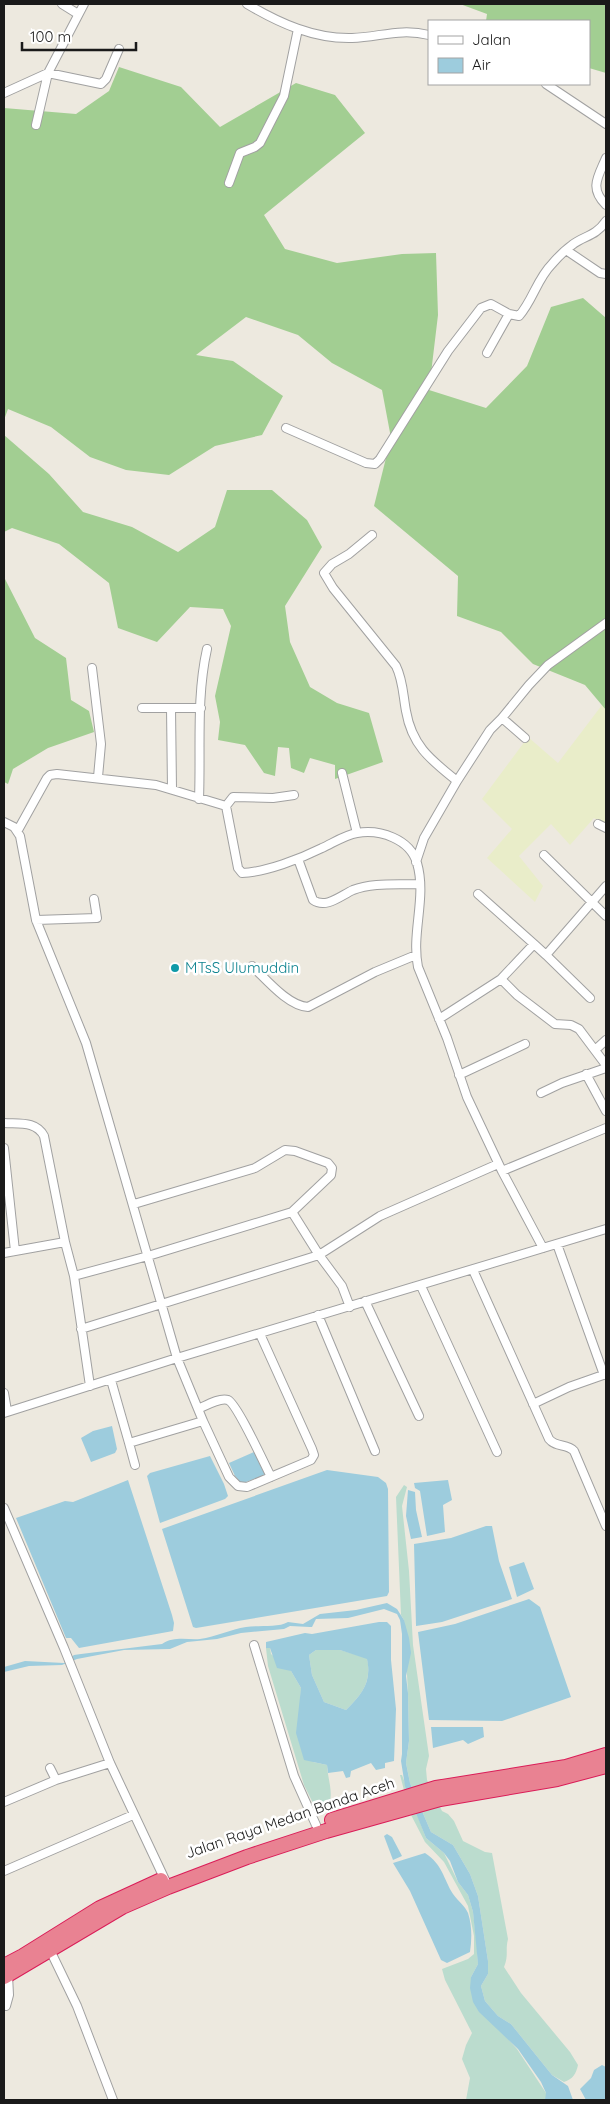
<svg xmlns="http://www.w3.org/2000/svg" width="610" height="2104" font-family="Quicksand,sans-serif">
	<style>
		.farmland { fill: #e9edc9 }
		.forest { fill: #a2ce92 }
		.wetland { fill: #bbdcce }
		.water { fill: #9dccdd; fill-rule: evenodd }
		.lines { fill: none; stroke-linecap: round; stroke-linejoin: round }
		.street-casing { stroke: #a1a1a1; stroke-width: 10 }
		.highway-casing { stroke: #da1d58; stroke-width: 16 }
		.street { stroke: #fff; stroke-width: 8 }
		.highway { stroke: #e98292; stroke-width: 14 }
		.culture-dot { fill: #0f9aa8; stroke: #fff; stroke-width: 2 }
		.labels { text-anchor: middle; stroke-width: 5; stroke-linejoin: round; paint-order: stroke }
		.culture-label { font-size: 15px; fill: #0d838f; stroke: #fff; text-anchor: start }
		.street-label { font-size: 15px; fill: #1a1a1a; stroke: #fff }
	</style>
	<rect width="100%" height="100%" fill="#ede9df"/>
	<path class="farmland" d="M602,705L606,710V826L594,818L570,845L551,824L519,856L543,886L535,902L487,858L512,829L482,799L528,737L558,763Z"/>
	<path class="forest" d="M460,4H606V73L589,68V21H486L487,14Z
		M119,67L181,87L220,127L296,83L335,95L365,133L264,215L285,249L337,263L402,254L436,253L438,315L429,390L486,408L527,366L551,307L583,298L606,318V710L585,685L533,664L501,632L457,616L458,576L374,506L391,438L382,390L332,363L298,335L246,317L196,355L233,361L283,396L262,435L215,446L169,475L126,470L90,457L51,427L8,409L4,420V108L76,114L109,91Z
		M4,435L49,474L83,512L132,527L178,552L215,527L227,490H272L307,520L322,547L285,606L290,642L310,687L337,703L369,713L383,762L335,779V765L310,758L304,773L291,768L289,748L278,747L275,776L264,773L245,745L218,740L220,722L215,696L231,626L223,609L190,607L157,642L118,628L109,583L59,544L12,528L4,532Z
		M4,577L35,638L66,658L71,700L89,711L94,732L48,748L13,769L8,784L4,782Z"/>
	<path class="wetland" d="M404,1485L407,1487L402,1506L409,1571L413,1645L429,1756L426,1769L427,1780L442,1811L448,1814L454,1821L463,1841L485,1852L492,1853L508,1939C505,1951 509,1954 504,1967L521,1993L570,2052L578,2065C576,2074 573,2079 564,2082L552,2075L511,2024L498,2016L485,2001L481,1986L488,1974V1961L478,1896L470,1874L453,1845L431,1832L410,1783L406,1763L409,1741L408,1693L404,1620L401,1615L396,1497Z
		M266,1648H270L271,1654L291,1671L301,1688L300,1708L313,1762L327,1765C328,1784 339,1805 318,1813L304,1785L268,1666Z
		M316,1650H340L367,1658C372,1682 362,1694 346,1710L324,1702L312,1675L309,1655Z
		M400,1775H402L426,1838L444,1853L458,1882L468,1895L473,1912L477,1946L478,1964L471,1977L501,2031L517,2049L546,2093L553,2100H466L470,2078L462,2059L466,2045L472,2033L445,1980L442,1969L468,1959L474,1954V1936L468,1906L444,1862L425,1842L410,1813Z"/>
	<path class="water" d="M112,1426L117,1449L115,1453L91,1462L81,1438L93,1431Z
		M254,1452L265,1475L246,1482H240L235,1476L229,1463Z
		M210,1456L224,1484L228,1496L225,1499L160,1523L147,1476L150,1473Z
		M327,1470L378,1477L386,1483L388,1489L389,1592L387,1596L196,1628L193,1627L162,1529Z
		M128,1480L172,1615L174,1623L173,1631L79,1648L71,1638H66L16,1518L65,1501L73,1502Z
		M448,1480L452,1500L443,1505L445,1532L427,1536L420,1491L415,1488L414,1483Z
		M408,1490L415,1492L416,1510L422,1537L411,1539L406,1516Z
		M486,1526H492L499,1561L512,1599L442,1622L416,1626L414,1544L451,1538Z
		M524,1562L534,1589L517,1597L509,1567Z
		M529,1599L540,1607L571,1697L502,1721L429,1720L418,1632L455,1624Z
		M387,1603L397,1609L404,1620L409,1638L411,1653L406,1676L408,1693L409,1741L406,1763L410,1783L431,1832L453,1845L470,1874L478,1896L488,1961V1974L481,1986L485,2001L498,2016L511,2024L552,2075L568,2086L573,2100H545L546,2093L541,2082L518,2049L479,2012L473,2002L470,1988L471,1977L478,1964L473,1912L468,1895L458,1882L450,1861L444,1853L426,1838L405,1786L401,1761L402,1754V1634L400,1620L397,1614L384,1609L348,1618L316,1619L312,1627H310L290,1626L284,1629L241,1633L217,1639L187,1642L170,1649L124,1650L77,1659L62,1665L29,1666L4,1672V1667L25,1661L64,1663L74,1655L81,1654L162,1644C174,1636 187,1640 200,1639C216,1637 231,1629 246,1627C259,1625 278,1628 288,1622L303,1624L320,1614L356,1610Z
		M379,1622H387L391,1626V1660L396,1709L394,1761L385,1763V1768L376,1770L371,1763L351,1771L350,1777L346,1778L343,1771L328,1773L327,1765L304,1760L296,1733L301,1688L291,1671L277,1668L270,1648H266V1642L305,1633L312,1634ZM316,1650H340L367,1659C372,1682 362,1694 346,1710L324,1702L312,1675L309,1655Z
		M431,1727H483L484,1737L468,1744L463,1740L433,1748Z
		M387,1834L392,1837L402,1856L393,1860L384,1836Z
		M425,1853C443,1865 443,1878 453,1894C458,1901 465,1906 468,1913C472,1925 472,1939 470,1952L447,1963L441,1960L410,1891L393,1863Z
		M602,2065L606,2067V2100H586L580,2089L591,2078L594,2070Z"/>
	<g class="lines">
		<defs>
			<path id="street" d="M62,4L78,14
				M247,4C279,23 314,39 352,38C380,37 400,28 429,35
				M546,84L606,124
				M4,93L48,73L101,84L106,79L119,49
				M36,125L48,73L84,4
				M606,158C598,177 589,188 606,205
				M229,183L240,153L255,147L260,143L284,96L298,29
				M566,250L600,273L606,274
				M487,353L509,314
				M286,428L366,463L375,464L380,459L448,351L481,308L491,304L509,314L519,316C533,300 537,279 552,264C558,257 565,250 572,245C585,235 595,237 606,221
				M372,535L349,554L332,564L324,573L333,588L396,666C403,680 403,695 406,711C412,746 431,760 457,781L424,838L416,862
				M92,668L101,744L98,777
				M142,708H201
				M171,708L172,789
				M502,718L529,685L548,665L606,623
				M342,773L357,833
				M457,781L490,730L502,718L525,738
				M199,799C201,749 196,698 207,649
				M226,806L233,797L273,798L294,795
				M4,822L14,827L20,836L36,920L86,1043L177,1358L203,1421L129,1443L111,1380
				M598,824L606,828
				M18,830L47,778L50,775L57,774L156,785L226,806L238,868L242,873C266,872 300,859 322,848C333,843 345,835 357,833C380,829 410,839 417,863C427,897 411,933 418,967L447,1038L467,1097L502,1171L543,1248
				M544,855L606,916
				M298,859L313,900C326,909 340,896 353,890C373,882 398,885 420,884
				M478,894L534,944
				M36,920L97,918L94,899
				M546,955L590,998
				M252,966C266,979 288,1006 308,1007L375,972L416,955
				M501,979L517,995L555,1024L571,1025L579,1029L606,1065
				M439,1019L501,979L534,944L546,955L606,886
				M595,1050L606,1040
				M586,1074L606,1111
				M459,1075L525,1044
				M541,1093L562,1083L606,1068
				M4,1123C20,1124 36,1121 44,1136L65,1242
				M4,1148L15,1251
				M502,1171L606,1128
				M292,1212L319,1255L380,1216L498,1164
				M557,1244L604,1375
				M4,1253L65,1242L74,1276L90,1386
				M473,1270L549,1439C556,1448 567,1443 574,1451L606,1526
				M74,1276L148,1256L292,1212L331,1175L332,1168L328,1163L295,1151L285,1150L255,1168L134,1204
				M421,1286L497,1452
				M365,1301L419,1416
				M318,1315L375,1451
				M81,1329L319,1255L342,1286L350,1307
				M4,1393L7,1411
				M533,1404L569,1387L606,1374
				M198,1409C205,1406 220,1397 228,1400C237,1404 265,1465 271,1477
				M4,1413L177,1358L606,1229
				M203,1421L229,1477L238,1486L247,1487L311,1460L314,1455L312,1449L260,1334
				M129,1443L135,1465
				M4,1508L64,1648L110,1763L166,1882
				M254,1645L294,1776L316,1825
				M50,1768L56,1780L110,1763
				M4,1802L56,1780
				M4,1871L133,1815
				M50,1950L77,2006L113,2100
				M6,2006L9,1995L8,1975"/>
			<path id="highway" d="M332,1820L436,1788L566,1767L606,1755
				M4,1966L23,1956L100,1908L161,1880
				M4,1977L122,1907L168,1887L247,1857L326,1831L440,1799L557,1779L606,1766"/>
		</defs>
		<use href="#street" class="street-casing"/>
		<use href="#highway" class="highway-casing"/>
		<use href="#street" class="street"/>
		<use href="#highway" class="highway"/>
	</g>
	<circle class="culture-dot" cx="175" cy="968" r="5"/>
	<g class="labels">
		<g class="culture-label">
			<text x="185" y="973">MTsS Ulumuddin</text>
		</g>
		<g class="street-label">
			<text transform="translate(290 1818) rotate(-19)" y="5">Jalan Raya Medan Banda Aceh</text>
		</g>
	</g>
	<rect width="610" height="2104" fill="none" stroke="#1a1a1a" stroke-width="10"/>
	<rect x="428" y="20" width="162" height="65" fill="#ffffff" stroke="#a3a3a3"/>
	<rect x="438" y="36" width="25" height="8" fill="#ffffff" stroke="#a3a3a3"/>
	<text x="472" y="45" font-size="15" fill="#1a1a1a">Jalan</text>
	<rect x="438" y="58" width="25" height="15" fill="#9dccdd" stroke="#a3a3a3"/>
	<text x="472" y="70" font-size="15" fill="#1a1a1a">Air</text>
	<path d="M22 42v8h114v-8" fill="none" stroke="#1a1a1a" stroke-width="2.5"/>
	<text x="30" y="42" font-size="15" fill="#1a1a1a" stroke="#ffffff" stroke-width="4" paint-order="stroke">100 m</text>
</svg>
